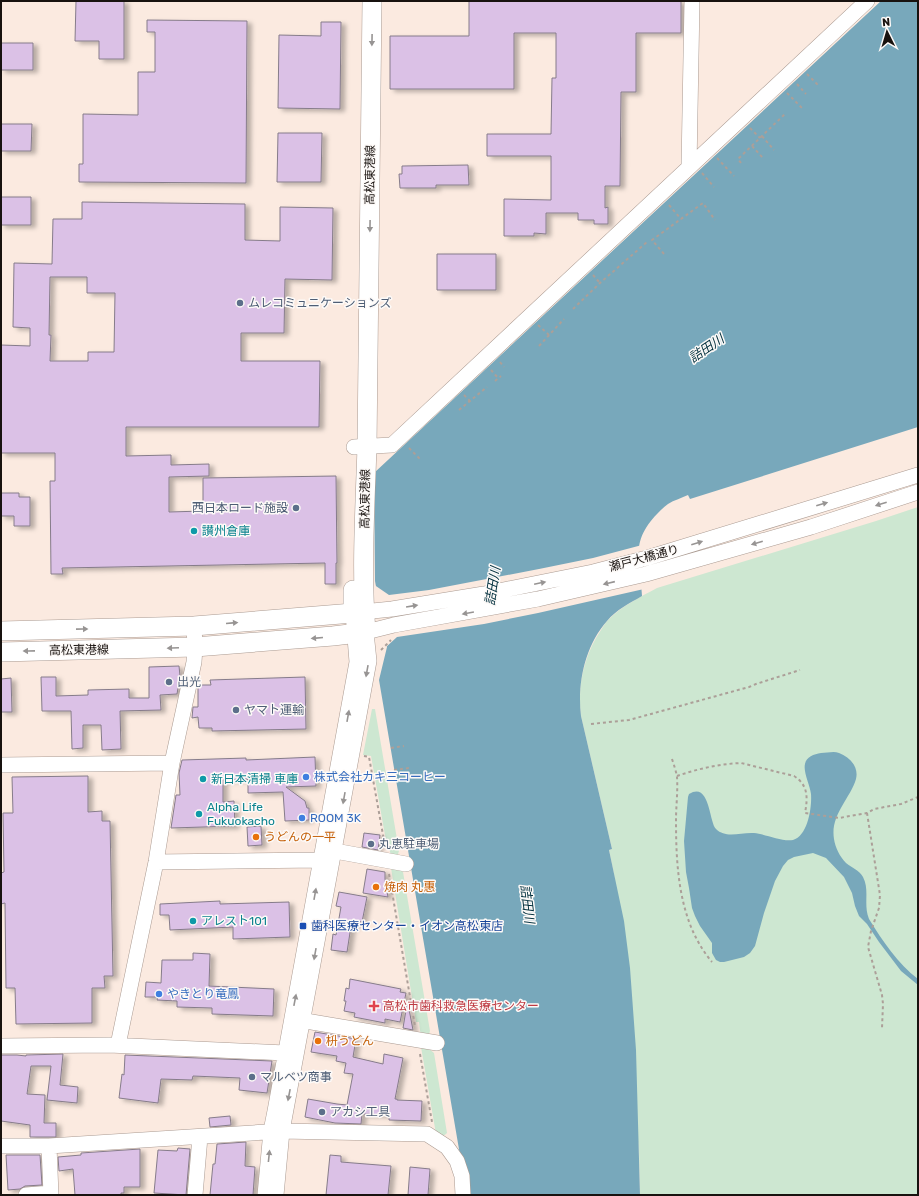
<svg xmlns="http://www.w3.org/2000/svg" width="919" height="1196" font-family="Rubik,'Noto Sans JP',sans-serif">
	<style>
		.green { fill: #cde7d1 }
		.water { fill: #78a8bb }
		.pier { fill: #fbeae0 }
		.building { fill: #dbc1e6; stroke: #867c8a; fill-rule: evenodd; filter: url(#shadow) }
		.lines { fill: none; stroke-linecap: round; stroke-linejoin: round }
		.minor-casing { stroke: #ab9b92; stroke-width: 16 }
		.major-casing { stroke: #ab9b92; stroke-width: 20 }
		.path { stroke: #ac9f98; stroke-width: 2; stroke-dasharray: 3 3; stroke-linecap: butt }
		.minor { stroke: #fff; stroke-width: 15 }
		.major { stroke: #fff; stroke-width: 19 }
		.oneway { fill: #979493 }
		.service-dot { fill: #5c6f8a; stroke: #fdfaf8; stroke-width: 1.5 }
		.culture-dot { fill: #0f9aa8; stroke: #fdfaf8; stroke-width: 1.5 }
		.shop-dot { fill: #3f7fe0; stroke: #fdfaf8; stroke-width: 1.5 }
		.food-dot { fill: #e8710a; stroke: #fdfaf8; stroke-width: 1.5 }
		.transit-dot { fill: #1a4fb4; stroke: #fdfaf8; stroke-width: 1.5 }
		.health-dot { fill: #e0444e; stroke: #fdfaf8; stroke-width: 1.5 }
		.labels { text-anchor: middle; stroke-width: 3; stroke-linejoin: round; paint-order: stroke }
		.street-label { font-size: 12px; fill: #18120f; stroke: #fdfaf8 }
		.service-label { font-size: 12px; fill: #4e5e75; stroke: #fdfaf8; text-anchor: start }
		.culture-label { font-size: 12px; fill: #0d838f; stroke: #fdfaf8; text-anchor: start }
		.shop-label { font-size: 12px; fill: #366cbe; stroke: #fdfaf8; text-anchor: start }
		.food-label { font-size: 12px; fill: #c56008; stroke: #fdfaf8; text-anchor: start }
		.transit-label { font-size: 12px; fill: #164399; stroke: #fdfaf8; text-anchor: start }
		.health-label { font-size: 12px; fill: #be3a42; stroke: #fdfaf8; text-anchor: start }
		.water-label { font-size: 13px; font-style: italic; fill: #012f3d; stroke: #fdfaf8 }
	</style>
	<defs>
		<filter id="shadow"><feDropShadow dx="4.5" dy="2.5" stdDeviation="2" flood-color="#0004"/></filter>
	</defs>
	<rect width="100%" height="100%" fill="#fbeae0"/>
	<path class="green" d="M918,507V1195H640L639,1152L614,874L609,850L612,849L581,716C577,686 584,655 601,630C603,627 605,623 608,620C622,606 640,597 657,588L876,521Z
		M372,709H375L399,851L397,857H391L388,841H386L371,756L363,755Z
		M391,868L400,870L403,872L430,1031L429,1034L421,1038L419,1022H416Z
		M421,1047L428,1048L434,1053L447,1133C443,1137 441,1136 436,1134Z"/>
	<path class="water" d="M881,1H918V427L690,499L688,495C682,498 674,500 668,504C655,514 639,532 639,550C639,565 641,581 642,596C630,603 616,610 607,621C585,646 577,683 581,716L612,849L609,850L624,921L630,968L636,1050L640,1195H470L461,1161L379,680L387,647L375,581L374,473Z
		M821,753C827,753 834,751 839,753C850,757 859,767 856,779C850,799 830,815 834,839C835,847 840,857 846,863C852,868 859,870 863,877C870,890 863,905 869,919C882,940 898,964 918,979V985L901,971L879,942L867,924L859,916L855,906L852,893L844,877L826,858L813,853L794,857L788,860L783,866L775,881L764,913L755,946L750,953L744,957L724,962H720L716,960L712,953V943L700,926L695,916L692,908L689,888L686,872L684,841L688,797L689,794C710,781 709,822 716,829C726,839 741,832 754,833C765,834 782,842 793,840C808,836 812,807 811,794C810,785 803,772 805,764C806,757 814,754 821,753Z"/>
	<path class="pier" d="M642,545L641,548L644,589L538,613L484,624L397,637L385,648L373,584L389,595L429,590L539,569L593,558Z"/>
	<path class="building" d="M76,1H124V59H99V41H75Z
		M469,1H681V33H636V92H621L620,186H605V208L608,207V224H594V220H578V213H546V234L534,233V236H504V199L551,200V156H487V134H551L552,78H556V33H514V89H390V36H469Z
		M147,20L247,21L246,183L79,182V164H83V114L138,115V72H155V32H147Z
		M321,22H341L340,109L278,108L279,35L321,36Z
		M1,43H33V70H1Z
		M1,124H32L31,151H1Z
		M278,133H322L321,182H277Z
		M468,165L469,185H436V188H400L399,174H402V166Z
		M1,197H31V225H1Z
		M82,202L245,204V240L280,241V207L333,208L332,280L285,279L284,333H241V361H320L319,427H126V456L171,455V465L209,464V476L169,477V512L203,511V478L336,476L337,563H336V584H325V563L62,568L63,574H51L50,481H55V453H1V345L30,346V328L13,327L14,263L52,264L53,219H82ZM50,277H87V293H115L114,352H88V361H50L51,335H49Z
		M437,254H496V290H437Z
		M1,493H19V497H30V526H14V516H1Z
		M179,666L180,676L177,694L160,695L161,710L120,711L121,749L102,750L101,725H83V748L72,749L71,711H42L41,677H56V696L88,695V690L129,689V698H149V667Z
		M305,677L306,729L212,731V728H199L198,717L192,718L193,707H198V685H211L210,680Z
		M11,678L12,712H1V679Z
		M315,757L316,786L286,787L305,801L307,808H309V820L285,821L283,792L248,793V779L223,780V802L234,801L235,826L171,828L176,795H180L179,773L182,760L246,758V760Z
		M88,776V812L102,811V821H110L113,976H104L105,988H92V1023L16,1024L15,988H6L5,903L1,904V873L4,872L3,813H13L12,777Z
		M261,826L262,845L248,846L247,827Z
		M364,833L380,835L378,850L362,847Z
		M367,869L385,872V879L388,897L363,893Z
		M339,892L367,897L362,922L355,921L354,927L351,926L347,952L331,950L333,934L336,935L341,907L336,906Z
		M220,901V904L289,902L290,937L233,939V927L170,930L169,915H160V904Z
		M193,953L210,954L209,986L274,989L273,1016L212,1014V1008L177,1007V1001L157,1000L158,997H145L146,982L161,983L162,960H193Z
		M350,979L401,989L400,992L406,993L400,1022L385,1019V1023L354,1017L355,1013L344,1011L346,1001H344L346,988L349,989Z
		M407,1004H408L413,1030L403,1028Z
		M315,1032L356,1039L353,1057L383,1064L384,1054L403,1058L395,1099H397V1100L422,1101L421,1121L389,1120V1115L362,1114L361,1124L335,1123L305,1117L308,1099L337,1104L347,1105L353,1074L344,1073L346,1063L336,1061L337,1056L311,1052Z
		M63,1054L60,1085L78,1087L77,1103L47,1100L51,1066H31L27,1094L45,1095L44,1123H56V1137H30V1125L1,1121V1055H17L26,1056V1055Z
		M125,1055L272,1061L267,1093L239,1090L240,1078L193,1076L192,1080L161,1079L158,1103L119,1098L122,1074L124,1075Z
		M230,1116L231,1125L210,1127L209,1118Z
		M246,1142L245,1166L255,1167L253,1195H210L213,1164H215L217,1144Z
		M178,1148L190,1149L186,1195L154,1193L158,1150L177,1151Z
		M140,1149V1187H124V1193H121V1195H75L73,1169L59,1171L58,1157L81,1155V1153Z
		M6,1155H40L42,1185L25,1186L20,1189L8,1190Z
		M330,1155L341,1156V1162L391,1166L388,1195H326Z
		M410,1167L430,1169L428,1195H408Z"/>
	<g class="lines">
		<defs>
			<path id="minor" d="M689,167L692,1
				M354,447L392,445L867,1
				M1,765L172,763
				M324,849L406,864
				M156,862L321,860
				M294,1019L437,1043
				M118,1045L156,862L172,763L194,662L195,647L194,626
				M1,1046L109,1045L285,1053
				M1,1146H49L282,1131L427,1134L447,1147L457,1161L462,1176L463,1195
				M49,1146L51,1195
				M26,1195L51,1193
				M195,1195L200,1137
				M265,1195L271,1131L275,1111L357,662L353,613L392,609L484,594L593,572L647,558L918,475
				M276,1195L282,1131L369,661L366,632L394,625L538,599L646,574L811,527L918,492"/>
			<path id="major" d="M1,631L194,626L353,613V590
				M1,652L195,647L333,636L366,632C361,571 365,508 367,447L372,1"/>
		</defs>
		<use href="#minor" class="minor-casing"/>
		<use href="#major" class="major-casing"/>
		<path class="path" d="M807,74L819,86
			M797,84L806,94
			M787,93L804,110
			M750,128L760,138
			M762,136L774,150
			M752,146L763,158
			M717,158L734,176
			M741,163L738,159L786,113
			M702,173L714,187
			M669,205L681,219
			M664,254L652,240L703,203L715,220
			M593,275L600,283
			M573,309L600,283L647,242
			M538,325L549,335
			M539,346L564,319
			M500,362L504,367
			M491,370L498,378
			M495,381L501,376
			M464,395L470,401
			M459,410L487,387
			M409,448L420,459
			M381,650L391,640
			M591,724L629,720L749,687L756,684L800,670
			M391,748L404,746
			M364,756L369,757L385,846
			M672,759C674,765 676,771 677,777C678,791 676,806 676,820C676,869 679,923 712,962
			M394,770L409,768
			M677,776C697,769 719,764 741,763L794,776C808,785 808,797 805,813L839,818L867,813L874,809L901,804L918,797
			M867,813L880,895L879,908L871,931L868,947L882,995L883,1004L882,1028
			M389,874L415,1026
			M420,1054L432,1122"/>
		<use href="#minor" class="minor"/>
		<use href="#major" class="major"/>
	</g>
	<defs><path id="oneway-solid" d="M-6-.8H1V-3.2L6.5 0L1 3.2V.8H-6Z"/></defs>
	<g class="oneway">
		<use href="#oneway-solid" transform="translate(372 40) rotate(91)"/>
		<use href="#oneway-solid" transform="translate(370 226) rotate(91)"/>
		<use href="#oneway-solid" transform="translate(822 504) rotate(-16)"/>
		<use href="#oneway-solid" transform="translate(881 504) rotate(162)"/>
		<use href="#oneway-solid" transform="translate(697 543) rotate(-17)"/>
		<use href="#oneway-solid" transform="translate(757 543) rotate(164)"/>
		<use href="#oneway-solid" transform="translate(540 583) rotate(-12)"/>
		<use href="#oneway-solid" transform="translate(609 583) rotate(167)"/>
		<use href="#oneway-solid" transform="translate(412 606) rotate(-9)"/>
		<use href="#oneway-solid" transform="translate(468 613) rotate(170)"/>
		<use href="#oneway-solid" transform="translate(232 623) rotate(-5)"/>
		<use href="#oneway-solid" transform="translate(82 629) rotate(-1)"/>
		<use href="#oneway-solid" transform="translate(317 638) rotate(175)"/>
		<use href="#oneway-solid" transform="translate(173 648) rotate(178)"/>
		<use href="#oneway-solid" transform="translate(29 651) rotate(179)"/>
		<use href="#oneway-solid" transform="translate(367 671) rotate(100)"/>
		<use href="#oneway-solid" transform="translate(348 716) rotate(-80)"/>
		<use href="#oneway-solid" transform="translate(344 798) rotate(100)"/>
		<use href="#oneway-solid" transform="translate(315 894) rotate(-80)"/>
		<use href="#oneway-solid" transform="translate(315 954) rotate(100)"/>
		<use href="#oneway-solid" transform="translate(295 1000) rotate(-79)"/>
		<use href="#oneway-solid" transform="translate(289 1095) rotate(101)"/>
		<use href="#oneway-solid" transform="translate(269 1156) rotate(-84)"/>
	</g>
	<g class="service-dot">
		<circle cx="240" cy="303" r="4"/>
		<circle cx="296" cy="508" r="4"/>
		<circle cx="169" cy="682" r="4"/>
		<circle cx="236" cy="710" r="4"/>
		<circle cx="371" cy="844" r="4"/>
		<circle cx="252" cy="1077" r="4"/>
		<circle cx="322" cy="1112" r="4"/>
	</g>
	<g class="culture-dot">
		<circle cx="194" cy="531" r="4"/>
		<circle cx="203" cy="779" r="4"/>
		<circle cx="199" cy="814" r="4"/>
		<circle cx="193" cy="921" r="4"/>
	</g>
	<g class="shop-dot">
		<circle cx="306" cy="777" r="4"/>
		<circle cx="302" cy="818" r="4"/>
		<circle cx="159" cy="994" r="4"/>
	</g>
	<g class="food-dot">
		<circle cx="256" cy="837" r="4"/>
		<circle cx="376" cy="887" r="4"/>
		<circle cx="318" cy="1041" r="4"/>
	</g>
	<rect class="transit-dot" x="299" y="922" width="8" height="8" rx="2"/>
	<path class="health-dot" d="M372 1000h4v4h4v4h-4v4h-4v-4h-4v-4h4z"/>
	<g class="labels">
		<g class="street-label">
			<text transform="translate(370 175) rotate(-89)" y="4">高松東港線</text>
			<text transform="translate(365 499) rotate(-89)" y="4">高松東港線</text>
			<text transform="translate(644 558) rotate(-15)" y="4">瀬戸大橋通り</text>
			<text transform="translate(79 650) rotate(-1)" y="4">高松東港線</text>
		</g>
		<g class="service-label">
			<text x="248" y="307">ムレコミュニケーションズ</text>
			<text x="288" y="512" text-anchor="end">西日本ロード施設</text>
			<text x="177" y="686">出光</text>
			<text x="244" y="714">ヤマト運輸</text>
			<text x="379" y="848">丸恵駐車場</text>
			<text x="260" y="1081">マルベツ商事</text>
			<text x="330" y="1116">アカシ工具</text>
		</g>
		<g class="culture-label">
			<text x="202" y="535">讃州倉庫</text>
			<text x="211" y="783">新日本清掃 車庫</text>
			<text x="207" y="811">Alpha Life<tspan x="207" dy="14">Fukuokacho</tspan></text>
			<text x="201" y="925">アレスト101</text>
		</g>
		<g class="shop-label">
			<text x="314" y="781">株式会社カキ三コーヒー</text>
			<text x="310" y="822">ROOM 3K</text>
			<text x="167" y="998">やきとり竜鳳</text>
		</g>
		<g class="food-label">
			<text x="264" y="841">うどんの一平</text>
			<text x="384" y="891">焼肉 丸惠</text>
			<text x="326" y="1045">枡うどん</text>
		</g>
		<g class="transit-label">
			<text x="311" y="930">歯科医療センター・イオン高松東店</text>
		</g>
		<g class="health-label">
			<text x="383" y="1010">高松市歯科救急医療センター</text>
		</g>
		<g class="water-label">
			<text transform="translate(706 348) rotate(-34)" y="5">詰田川</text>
			<text transform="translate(492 586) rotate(-81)" y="5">詰田川</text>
			<text transform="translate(528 904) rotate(83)" y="5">詰田川</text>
		</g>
	</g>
	<rect width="919" height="1196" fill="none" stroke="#18120f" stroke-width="4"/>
	<g transform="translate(887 32) rotate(355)" stroke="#fdfaf8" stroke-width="3" paint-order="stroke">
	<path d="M0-3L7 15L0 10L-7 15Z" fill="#18120f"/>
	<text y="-6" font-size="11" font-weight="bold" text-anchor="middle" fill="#18120f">N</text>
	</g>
</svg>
